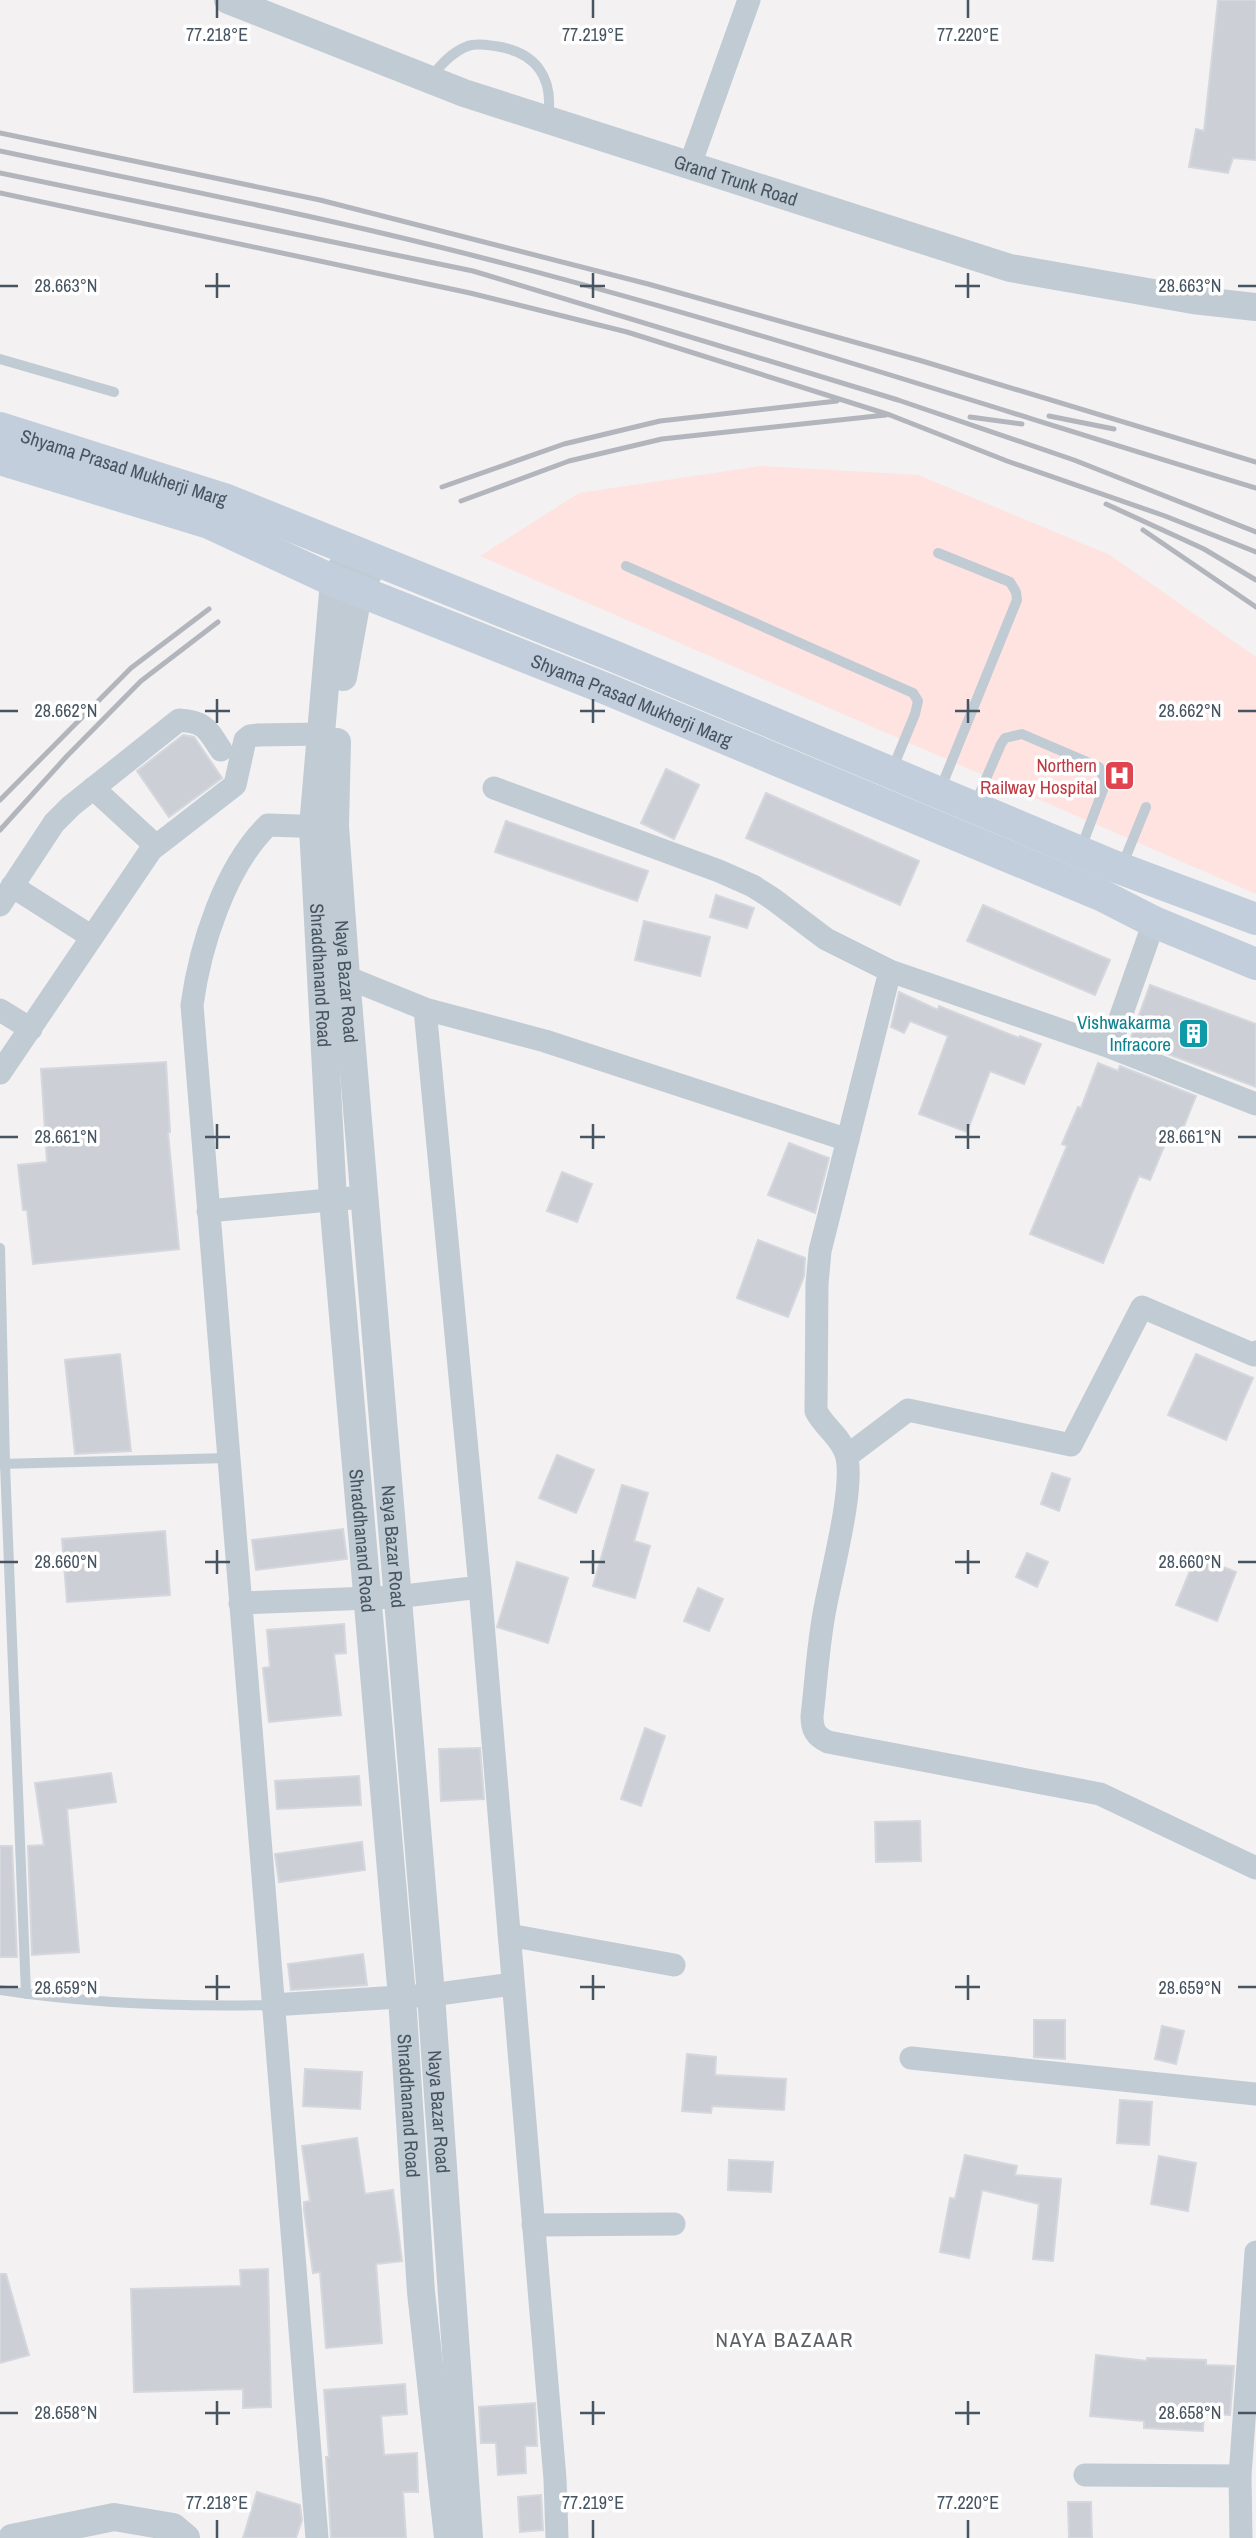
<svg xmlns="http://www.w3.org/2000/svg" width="1256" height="2538" font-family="'Archivo Narrow',sans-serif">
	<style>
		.medical { fill: #fee3e1 }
		.building { fill: #ccd0d6; stroke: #d4d7dd; stroke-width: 2 }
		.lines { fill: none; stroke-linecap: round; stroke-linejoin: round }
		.service { stroke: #c0cbd4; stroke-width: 10 }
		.minor { stroke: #c0cbd4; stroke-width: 23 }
		.tertiary { stroke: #c0cbd4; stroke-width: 28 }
		.secondary { stroke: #c2cedb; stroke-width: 32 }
		.rail { stroke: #b2b6bc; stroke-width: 5 }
		.ticks { fill: none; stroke: #475461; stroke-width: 2.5 }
		.labels { text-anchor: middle; stroke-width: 7; stroke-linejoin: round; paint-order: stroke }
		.street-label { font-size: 19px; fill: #475461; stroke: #fff }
		.health-label { font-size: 19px; fill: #be3a42; stroke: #fff; text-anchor: end }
		.culture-label { font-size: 19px; fill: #0d838f; stroke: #fff; text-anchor: end }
		.neighbourhood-label { font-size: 21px; letter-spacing: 2px; fill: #5d6167; stroke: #fff }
		.ticks-label { font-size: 18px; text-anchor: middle; fill: #475461; stroke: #fff; stroke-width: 7; stroke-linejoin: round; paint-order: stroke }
	</style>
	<rect width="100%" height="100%" fill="#f3f1f1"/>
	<path class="medical" d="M761,466L918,475L1110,555L1256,657V894L480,556L579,493Z"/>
	<path class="building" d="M1218,0H1256V160L1233,158L1228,173L1189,167L1196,129L1204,131Z
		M183,735L194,737L222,778L169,817L137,771Z
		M666,769L699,785L674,839L641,823Z
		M766,793L919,861L900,905L746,838Z
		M506,821L648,871L637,901L495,852Z
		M716,895L754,908L747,928L710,917Z
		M983,905L1110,960L1095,995L967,941Z
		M644,921L710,937L700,976L635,960Z
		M1150,985L1256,1024V1087L1130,1040Z
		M899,992L938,1010L939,1006L1019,1038L1020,1036L1041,1044L1024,1084L990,1071L967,1132L919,1114L948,1036L910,1021L904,1033L891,1027Z
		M166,1062L170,1132H168L179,1249L33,1264L27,1210H23L18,1165L47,1162L41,1069Z
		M1098,1063L1118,1071L1120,1066L1196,1096L1178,1141L1168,1137L1150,1180L1139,1176L1103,1263L1030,1234L1067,1146L1062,1144L1078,1107L1081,1108Z
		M789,1143L829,1158L815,1213L768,1195Z
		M562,1172L592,1184L577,1222L547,1211Z
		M758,1240L805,1258L804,1276L788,1317L737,1298Z
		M120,1354L131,1451L75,1454L65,1360Z
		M1196,1354L1253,1378L1226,1440L1168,1415Z
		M557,1455L594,1470L576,1513L539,1498Z
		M1052,1473L1070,1479L1059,1511L1041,1504Z
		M622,1485L648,1493L634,1541L650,1546L635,1598L593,1586Z
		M343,1529L347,1559L256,1570L252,1540Z
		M165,1531L170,1595L67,1602L62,1539Z
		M1027,1553L1048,1562L1037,1587L1016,1577Z
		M1196,1556L1236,1572L1217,1621L1176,1605Z
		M517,1562L568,1578L548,1643L497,1627Z
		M698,1588L723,1599L709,1631L684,1621Z
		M344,1624L346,1653L334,1654L341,1715L269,1722L263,1668L270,1667L267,1630Z
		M645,1728L665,1736L641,1806L621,1799Z
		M480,1748L484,1799L441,1801L439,1749Z
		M111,1773L116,1802L67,1809L79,1952L32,1955L28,1846L44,1845L35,1783Z
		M359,1776L361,1805L277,1809L275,1781Z
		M920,1821L921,1861L876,1862L875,1822Z
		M362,1842L365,1870L279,1882L275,1854Z
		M0,1846H12L17,1957H0Z
		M363,1954L367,1985L291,1990L288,1964Z
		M1034,2020H1065V2059L1034,2057Z
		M1162,2026L1184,2031L1176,2064L1155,2059Z
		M687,2054L716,2057L715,2075L786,2079L784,2110L712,2106L711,2113L682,2111Z
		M305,2069L362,2072L360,2109L303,2106Z
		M1120,2100L1152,2102L1149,2145L1117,2143Z
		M357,2138L365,2194L393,2190L402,2261L376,2264L382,2343L326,2348L320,2272L313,2273L304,2210V2202L310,2201L302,2146Z
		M965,2155L1017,2166L1015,2175L1061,2179L1053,2261L1033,2259L1039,2204L982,2190L969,2258L940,2252L950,2198L955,2199Z
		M1159,2156L1196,2163L1188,2211L1151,2204Z
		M729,2160L773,2162L771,2192L728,2190Z
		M268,2269L271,2407L243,2408V2389L134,2392L131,2289L241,2286L240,2270Z
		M0,2274H6L29,2355L0,2363Z
		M1096,2355L1147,2361V2358L1206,2360V2365L1234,2366L1230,2415L1204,2414L1203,2431L1144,2428V2421L1090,2416Z
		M405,2384L407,2414L381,2416L384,2455L417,2453L418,2492H403L406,2538H331L326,2457H329L324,2390Z
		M535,2403L537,2446H525L526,2473L498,2475L496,2443H481L479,2407Z
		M257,2492L300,2505L302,2520L296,2538H243Z
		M541,2495L543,2530L520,2532L518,2497Z
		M1068,2502H1091L1092,2538H1069Z"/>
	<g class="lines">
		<path class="service" d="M431,77C441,64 452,52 468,46C476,43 487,45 495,46C536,52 554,77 548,118
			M0,359L114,392
			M938,553L1010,582L1016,592L1017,600L940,790
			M626,566L913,693L918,701L915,714L892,770
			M975,804L1001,744L1005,738L1022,734L1099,767L1105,782L1103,790L1081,848
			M1122,866L1146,807
			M0,1248L5,1464L26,1994
			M0,1464L228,1458
			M0,1990C91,2004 181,2007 272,2005"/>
		<path class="minor" d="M690,165L749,0
			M93,788L156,846
			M494,788L719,871L753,886L773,899L826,939L890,971L1110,1047L1256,1104
			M12,886L92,937
			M0,905L54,823L71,806L179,720C206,722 207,729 221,750
			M890,971L820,1251L817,1284L816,1411C824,1427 841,1437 846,1454C856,1485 830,1578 824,1614C818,1647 816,1682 812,1716C812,1729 815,1736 828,1742L1100,1794L1256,1868
			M346,977L425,1009L545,1041L848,1140
			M425,1009L480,1587L555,2479L557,2538
			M0,1010L31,1029
			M1110,1047L1154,922
			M0,1073L151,850L235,785L245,740L250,736L258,735L321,734
			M208,1211L363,1197
			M847,1456L908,1410L1071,1445L1142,1307L1254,1355L1256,1352
			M240,1603L396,1597L480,1587
			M509,1935L674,1965
			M272,2005L431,1995L513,1984
			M911,2058L1256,2094
			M533,2225L674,2224
			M1085,2475L1240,2476
			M317,2538L192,1005C200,946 225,867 268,825L328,827
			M1241,2538L1240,2476L1256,2252"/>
		<g class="tertiary">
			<path id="s1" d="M228,0L464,93L1010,268L1193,300L1256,307"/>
			<path id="s2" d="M352,549L334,581L313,827L333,1200L402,1997L421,2292L448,2538"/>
			<path d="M343,677L359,589L376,560"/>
			<path id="s3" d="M337,742L335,826L346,977L431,1995L469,2538"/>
			<path d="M12,2538L114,2517L173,2527L186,2538"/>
		</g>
		<g class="secondary">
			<path id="s4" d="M0,428L227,500L611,655L1111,865L1256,919"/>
			<path id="s5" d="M0,459L209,523L334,581L609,690L1103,896L1154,922L1256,964"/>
		</g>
		<path class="rail" d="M0,133L320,200L648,284L922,361L1256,462
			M0,151C160,185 321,216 479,257C741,324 998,410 1256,488
			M0,173L473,271L898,400L1074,460L1256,532
			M0,193L470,293L627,332L890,415L1007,461L1165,516L1256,552
			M1049,416L1114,429
			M970,417L1022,424
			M442,487L564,444L660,421L837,401
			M461,501L569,461L662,439L886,415
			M1106,504L1204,549L1256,580
			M1143,530L1256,607
			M0,800L131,668L209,609
			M0,830L67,756L141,681L218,622"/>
	</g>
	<path class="ticks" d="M217,0V18M593,0V18M968,0V18M217,273V298M593,273V298M968,273V298M0,286H18M205,286H230M580,286H605M955,286H980M1238,286H1256M217,699V723M593,699V723M968,699V723M0,711H18M205,711H230M580,711H605M955,711H980M1238,711H1256M217,1124V1149M593,1124V1149M968,1124V1149M0,1137H18M205,1137H230M580,1137H605M955,1137H980M1238,1137H1256M217,1550V1574M593,1550V1574M968,1550V1574M0,1562H18M205,1562H230M580,1562H605M955,1562H980M1238,1562H1256M217,1975V2000M593,1975V2000M968,1975V2000M0,1987H18M205,1987H230M580,1987H605M955,1987H980M1238,1987H1256M217,2401V2425M593,2401V2425M968,2401V2425M0,2413H18M205,2413H230M580,2413H605M955,2413H980M1238,2413H1256M217,2520V2538M593,2520V2538M968,2520V2538"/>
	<defs>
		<symbol id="hospital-square" viewBox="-11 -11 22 22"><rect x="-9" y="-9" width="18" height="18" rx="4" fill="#e0444e" stroke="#fff"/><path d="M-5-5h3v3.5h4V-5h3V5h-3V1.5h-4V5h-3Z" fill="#fff"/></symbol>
		<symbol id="building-square" viewBox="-11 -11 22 22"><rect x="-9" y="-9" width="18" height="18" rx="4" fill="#0f9aa8" stroke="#fff"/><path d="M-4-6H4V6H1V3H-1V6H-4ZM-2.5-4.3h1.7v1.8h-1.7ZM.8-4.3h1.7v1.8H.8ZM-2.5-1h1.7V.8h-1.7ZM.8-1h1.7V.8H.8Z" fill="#fff"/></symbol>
	</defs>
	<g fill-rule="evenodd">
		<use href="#hospital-square" x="1102" y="758" width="35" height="35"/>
		<use href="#building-square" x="1176" y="1016" width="35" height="35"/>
	</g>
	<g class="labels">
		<g class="street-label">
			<text dy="7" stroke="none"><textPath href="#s1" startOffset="539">Grand Trunk Road</textPath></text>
			<text dy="7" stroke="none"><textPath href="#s4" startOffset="130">Shyama Prasad Mukherji Marg</textPath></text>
			<text dy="7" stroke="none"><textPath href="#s5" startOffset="677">Shyama Prasad Mukherji Marg</textPath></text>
			<text dy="7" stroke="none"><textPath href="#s2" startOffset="432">Shraddhanand Road</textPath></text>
			<text dy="7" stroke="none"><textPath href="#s3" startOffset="240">Naya Bazar Road</textPath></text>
			<text dy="7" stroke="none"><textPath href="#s2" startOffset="999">Shraddhanand Road</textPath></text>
			<text dy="7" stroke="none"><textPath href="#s3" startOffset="807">Naya Bazar Road</textPath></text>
			<text dy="7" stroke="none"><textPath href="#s2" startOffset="1566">Shraddhanand Road</textPath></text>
			<text dy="7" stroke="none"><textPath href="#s3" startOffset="1374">Naya Bazar Road</textPath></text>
		</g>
		<g class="health-label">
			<text x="1097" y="772">Northern<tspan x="1097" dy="22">Railway Hospital</tspan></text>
		</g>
		<g class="culture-label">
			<text x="1171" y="1029">Vishwakarma<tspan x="1171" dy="22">Infracore</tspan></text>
		</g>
		<g class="neighbourhood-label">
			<text x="785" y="2347">NAYA BAZAAR</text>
		</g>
	</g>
	<g class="ticks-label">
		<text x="217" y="41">77.218°E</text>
		<text x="593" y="41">77.219°E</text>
		<text x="968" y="41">77.220°E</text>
		<text x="66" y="292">28.663°N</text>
		<text x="1190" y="292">28.663°N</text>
		<text x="66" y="717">28.662°N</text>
		<text x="1190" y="717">28.662°N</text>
		<text x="66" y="1143">28.661°N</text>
		<text x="1190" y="1143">28.661°N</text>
		<text x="66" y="1568">28.660°N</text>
		<text x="1190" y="1568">28.660°N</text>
		<text x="66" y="1994">28.659°N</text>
		<text x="1190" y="1994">28.659°N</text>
		<text x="66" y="2419">28.658°N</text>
		<text x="1190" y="2419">28.658°N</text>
		<text x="217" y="2509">77.218°E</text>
		<text x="593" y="2509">77.219°E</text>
		<text x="968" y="2509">77.220°E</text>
	</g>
</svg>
